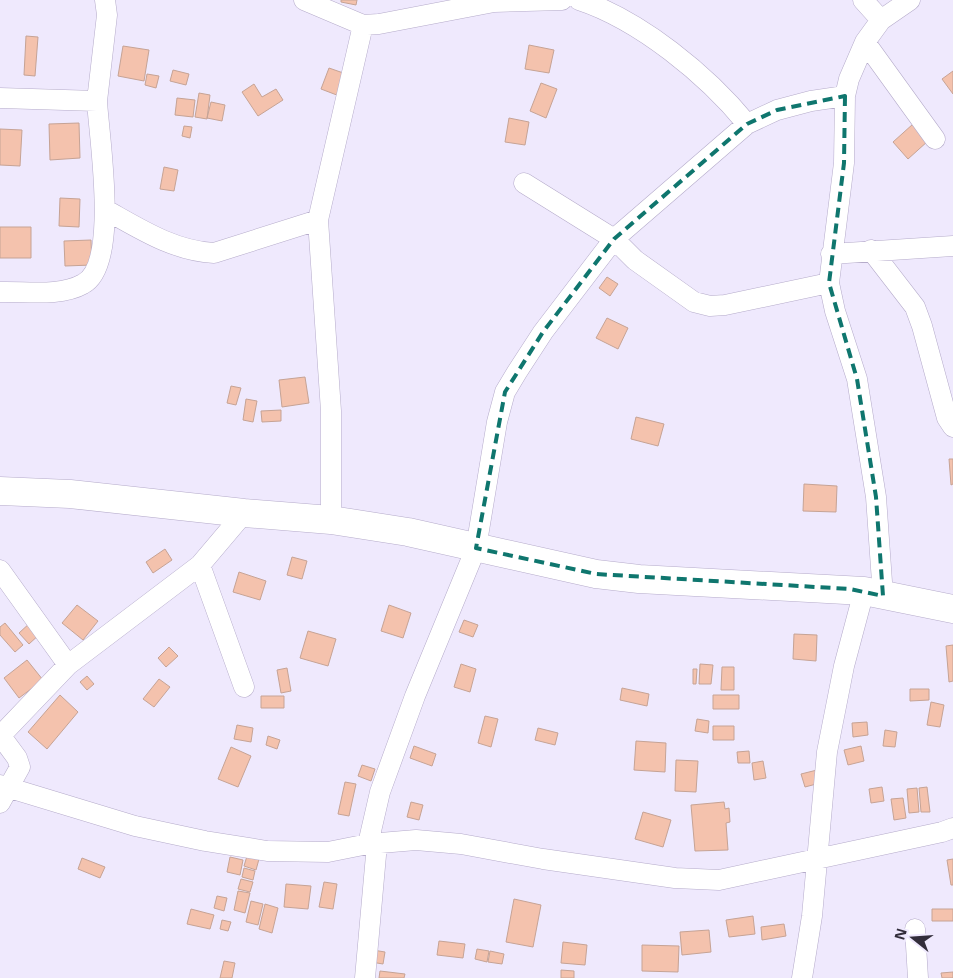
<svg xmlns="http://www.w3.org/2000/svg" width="953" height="978" font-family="'Open Sans',sans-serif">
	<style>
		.building { fill: #f4c2ad; stroke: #c6a395 }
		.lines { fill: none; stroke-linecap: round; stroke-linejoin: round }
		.street-casing { stroke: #b5abca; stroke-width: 21 }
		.secondary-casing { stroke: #b5abca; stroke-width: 29 }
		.street { stroke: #fff; stroke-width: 20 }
		.secondary { stroke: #fff; stroke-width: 28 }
		.marked { fill: none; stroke: #0f766e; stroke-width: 4; stroke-dasharray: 10 6; stroke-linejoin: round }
	</style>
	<rect width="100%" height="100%" fill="#efe9fd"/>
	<path class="building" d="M341,0H357L356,5L341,2Z
		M26,36L38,37L35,76L24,75Z
		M529,45L554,50L549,73L525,69Z
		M123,46L149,50L144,81L118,76Z
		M329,68L349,75L342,97L321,89Z
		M173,70L189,74L186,85L170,81Z
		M953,71V94L942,79Z
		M147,74L159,76L156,88L145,85Z
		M541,83L557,89L546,118L530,111Z
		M254,84L262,97L276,89L283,100L258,116L242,92Z
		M199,93L210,95L207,119L195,117Z
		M177,98L195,100L193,117L175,115Z
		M211,102L225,105L222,121L207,118Z
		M509,118L529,122L525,145L505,142Z
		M79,123L80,158L50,160L49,124Z
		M913,124L928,141L908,159L893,142Z
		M184,126L192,127L190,138L182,136Z
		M0,129L22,130L20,166L0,165Z
		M164,167L178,170L174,191L160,189Z
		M60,198L80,199L79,227L59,226Z
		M0,227H31V258H0Z
		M91,240L92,265L65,266L64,241Z
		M607,277L618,284L610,296L599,288Z
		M607,318L628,328L618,349L596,338Z
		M305,377L309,403L282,407L279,380Z
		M231,386L241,388L236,405L227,403Z
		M246,399L257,401L253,422L243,420Z
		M281,410V421L262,422L261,411Z
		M636,417L664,424L658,446L631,439Z
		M949,459H953V484L951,485Z
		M804,484L837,486L836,512L803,511Z
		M165,549L172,560L153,573L146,562Z
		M292,557L307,561L302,579L287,575Z
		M239,572L266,581L260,600L233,592Z
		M77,605L98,621L83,640L62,623Z
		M389,605L411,613L403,638L381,631Z
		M464,620L478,625L473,637L459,632Z
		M31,622L41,633L29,644L19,633Z
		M5,623L23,645L15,652L0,635V627Z
		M308,631L336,639L328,666L300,658Z
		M794,634L817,635L816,661L793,659Z
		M953,645V681L949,682L946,646Z
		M169,647L178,656L166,667L158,658Z
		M27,660L43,680L19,698L4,678Z
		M461,664L476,669L470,692L454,687Z
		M700,664L713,665L711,684H699Z
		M722,667H734V690H721Z
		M287,668L291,691L281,693L277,670Z
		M693,669H697L696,684H693Z
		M87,676L94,684L87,690L80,682Z
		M159,679L170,687L154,707L143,699Z
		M622,688L649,694L647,706L620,700Z
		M910,689H929V700L910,701Z
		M60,695L78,712L47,749L28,732Z
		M713,695H739V709H713Z
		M261,696H284V708H261Z
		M931,702L944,705L940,727L927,725Z
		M485,716L498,719L491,747L478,743Z
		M697,719L709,721L708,733L695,731Z
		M867,722L868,735L853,737L852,723Z
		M237,725L253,728L251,742L234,739Z
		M713,726H734V740H713Z
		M538,728L558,733L555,745L535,740Z
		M885,730L897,732L895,747L883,746Z
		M268,736L280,740L277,749L266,745Z
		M636,741L666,743L665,772L634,770Z
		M414,746L436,754L432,766L410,758Z
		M861,746L864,761L848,765L844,750Z
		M231,747L251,756L238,787L218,779Z
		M749,751L750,763H738L737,752Z
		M676,760L698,761L696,792L675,791Z
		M763,761L766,778L754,780L752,763Z
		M362,765L375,769L371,781L358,776Z
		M817,770L820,783L805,787L801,774Z
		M345,782L356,784L349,816L338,814Z
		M882,787L884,801L871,803L869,789Z
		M927,787L930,812H921L919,788Z
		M917,788L919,812L909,813L907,789Z
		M903,798L906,818L894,820L891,799Z
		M411,802L423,805L419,820L407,817Z
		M724,802L725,809L729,808L730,822L726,823L728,850L695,851L691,805Z
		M643,812L671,820L663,847L635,839Z
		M247,856L259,859L256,870L244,866Z
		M230,857L243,860L240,875L227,872Z
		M82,858L105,867L100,878L78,869Z
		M953,859V885H951L947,860Z
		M244,868L255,871L253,880L242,877Z
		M241,879L253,882L250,892L238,889Z
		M324,882L337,884L333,909L319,907Z
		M286,884L311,886L308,909L284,907Z
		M238,891L250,893L245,913L234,910Z
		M217,896L227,898L224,911L214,908Z
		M514,899L541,905L533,947L506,942Z
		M251,901L263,904L258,925L246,922Z
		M265,904L278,908L272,933L259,929Z
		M191,909L214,915L210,929L187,924Z
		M932,909H953V921H932Z
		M753,916L755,934L729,937L726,920Z
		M222,920L231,922L228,931L220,929Z
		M784,924L786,936L762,940L761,927Z
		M709,930L711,952L682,955L680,932Z
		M439,941L465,944L463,958L437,955Z
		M563,942L587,945L585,965L561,963Z
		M642,945L679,946L678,972L642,971Z
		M477,949L489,951L487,962L475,959Z
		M373,950L385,952L383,964L371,962Z
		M490,951L504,954L502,964L488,962Z
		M224,961L235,963L232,978H220Z
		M561,970L574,971V978H561Z
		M380,971L405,974L404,978H379Z
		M953,972V978H942L941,973Z"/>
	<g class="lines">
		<defs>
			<path id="street" d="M304,0L363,25L379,24L494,2L562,0
				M579,0C640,20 707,75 747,124
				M863,0L881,20
				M865,42L935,139
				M0,98L97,101L107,15L105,0
				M524,183L614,239L635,260L694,302L710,306L725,305L829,283
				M106,210C140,229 174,251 214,253L318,220
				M871,250L915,307L922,326L947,418L953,427
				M831,254L953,246
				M0,292C25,291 60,297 83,284C120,265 99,138 97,101
				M331,520V411L318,220L363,25
				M200,565L244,687
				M0,570L68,665
				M883,596L876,497L857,379L835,311L829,283L844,163L845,96L849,79L865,42L881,20L910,0
				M0,785L135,826L205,841L267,851L328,852L368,844L416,840L461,844L543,859L675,878L719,880L942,832L953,828
				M0,803L20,767L17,758L3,739L4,732L68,665L200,565L244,513
				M368,844L380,792L415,696L476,548L497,422L505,392L517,372L543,332L614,239L747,124L777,110L811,101L845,96
				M915,929L918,978
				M365,978L377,844
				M802,978L812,916L827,752L844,666L864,591"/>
			<path id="secondary" d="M0,491L70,494L244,513L331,520L408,532L596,574L639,579L864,591L953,609"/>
		</defs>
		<use href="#street" class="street-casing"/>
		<use href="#secondary" class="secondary-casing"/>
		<use href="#street" class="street"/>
		<use href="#secondary" class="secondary"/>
	</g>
	<path class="marked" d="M845,96L844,163L829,283L857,379L876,497L883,596L850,589L596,574L476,548L505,392L543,332L614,239L747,124L777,110Z"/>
	<g transform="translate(913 938) rotate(287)" stroke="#efe9fd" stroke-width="4" paint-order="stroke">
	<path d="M0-4L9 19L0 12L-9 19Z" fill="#322d3a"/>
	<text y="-8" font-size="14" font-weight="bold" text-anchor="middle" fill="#322d3a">N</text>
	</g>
</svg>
